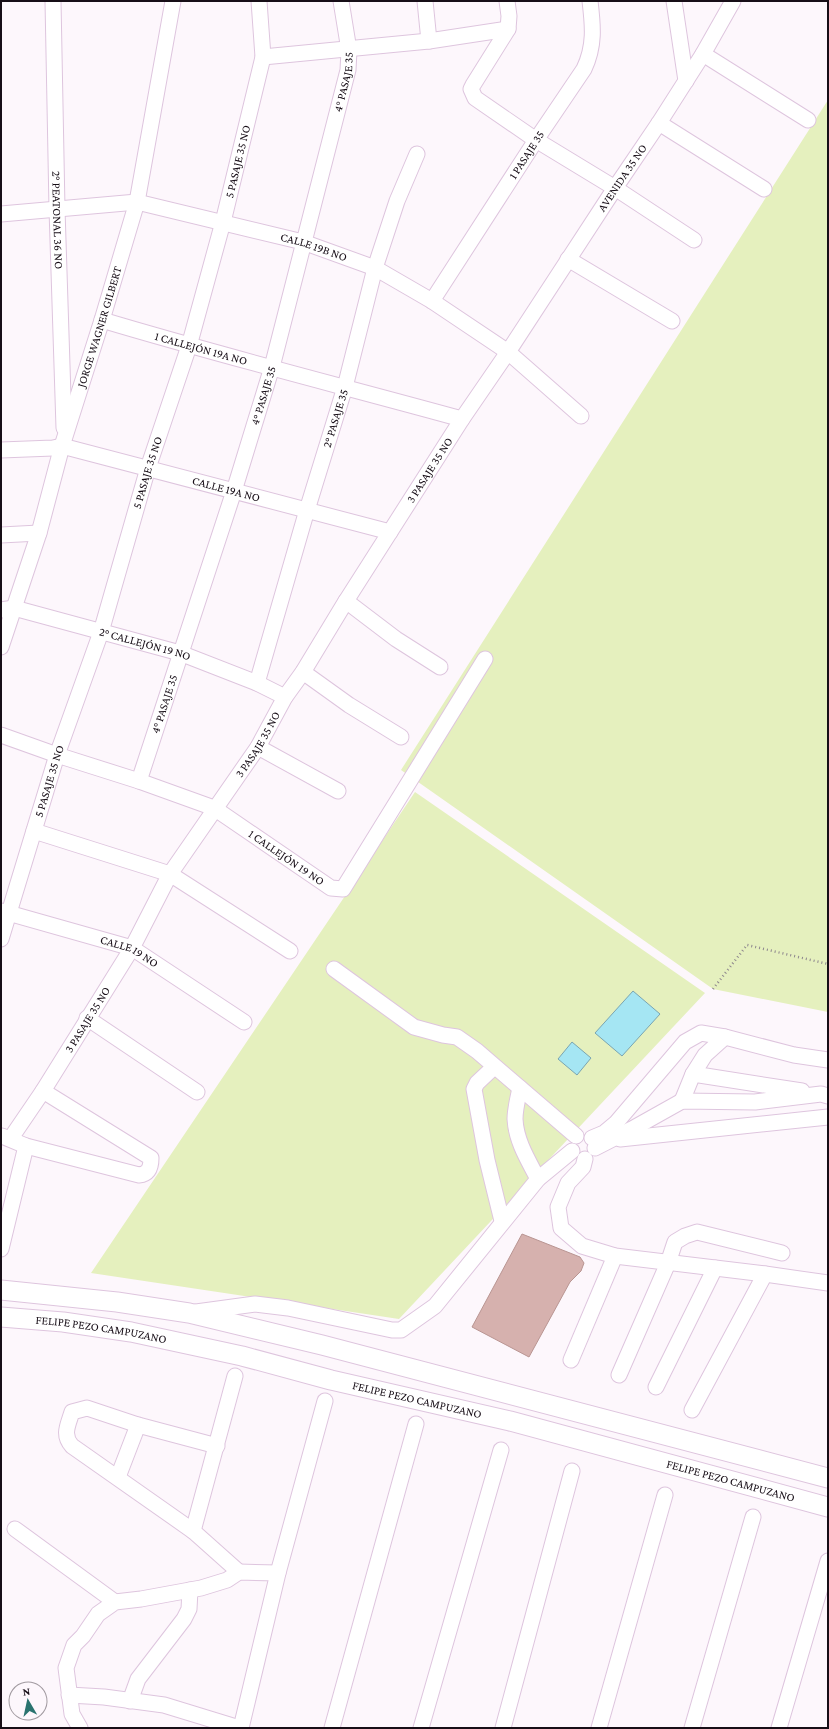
<svg xmlns="http://www.w3.org/2000/svg" width="829" height="1729" font-family="'Crimson Pro',serif">
	<style>
		.green { fill: #e5f0be }
		.water { fill: #a5e6f3; stroke: #7aa5b1 }
		.building { fill: #d6b1ae; stroke: #b99592 }
		.lines { fill: none; stroke-linecap: round; stroke-linejoin: round }
		.minor-casing { stroke: #dec5de; stroke-width: 17 }
		.major-casing { stroke: #dec5de; stroke-width: 21 }
		.path { stroke: #8d868d; stroke-width: 2.5; stroke-dasharray: 1 3; stroke-linecap: butt }
		.minor { stroke: #fff; stroke-width: 15 }
		.major { stroke: #fff; stroke-width: 19 }
		.labels { text-anchor: middle; stroke-width: 3.5; stroke-linejoin: round; paint-order: stroke }
		.street-label { font-size: 12px; fill: #170e17; stroke: #fdf7fc }
	</style>
	<rect width="100%" height="100%" fill="#fdf7fc"/>
	<path class="green" d="M828,100V1012L713,989L401,770Z
		M415,792L705,993L399,1319L91,1273Z"/>
	<path class="water" d="M633,991L660,1014L622,1056L595,1033Z
		M572,1042L591,1058L577,1075L558,1059Z"/>
	<path class="building" d="M522,1234L580,1257L584,1263L581,1271L570,1282L529,1357L472,1327Z"/>
	<g class="lines">
		<defs>
			<g id="minor">
				<path id="s1" d="M53,1L57,209L64,428"/>
				<path d="M425,1L429,41"/>
				<path d="M507,1L509,16L508,29L473,85L471,89L475,98L536,140L615,188L694,240"/>
				<path d="M674,1L686,81"/>
				<path d="M703,54L808,120"/>
				<path d="M263,57L429,41L508,29"/>
				<path d="M659,123L764,189"/>
				<path id="s2" d="M1,214L137,202L303,242L375,268L432,301L508,352L581,416"/>
				<path d="M568,259L672,321"/>
				<path id="s3" d="M432,301L536,140L584,69C595,46 593,26 590,1"/>
				<path id="s4" d="M102,320C222,356 342,386 462,419"/>
				<path id="s5" d="M1,450L53,448L62,446L390,532"/>
				<path d="M1,535L39,533"/>
				<path d="M346,601L396,639L440,667"/>
				<path id="s6" d="M1,610L14,608L180,653L257,683L285,697"/>
				<path id="s7" d="M1,647L39,533L62,446L102,320L137,202L173,1"/>
				<path d="M303,672L349,705L401,737"/>
				<path id="s8" d="M257,683L307,510L345,387L375,268L397,201L417,154"/>
				<path id="s9" d="M1,735L57,755L139,781L214,808L331,888L343,889L485,659"/>
				<path d="M258,747L338,791"/>
				<path id="s10" d="M139,781L234,491L272,367L348,70L349,50L341,1"/>
				<path d="M34,831L170,874L290,951"/>
				<path id="s11" d="M1,911L132,948L244,1022"/>
				<path id="s12" d="M1,939L57,755L101,632L148,468L189,346L223,222L263,57L259,1"/>
				<path d="M334,969L414,1027L443,1035L457,1037L477,1051L576,1136"/>
				<path d="M87,1018L197,1092"/>
				<path d="M494,1067L477,1083L474,1089L487,1160L502,1221"/>
				<path d="M693,1074L802,1091"/>
				<path d="M520,1088C518,1098 515,1109 515,1119C516,1141 528,1160 538,1179"/>
				<path d="M682,1101L693,1074L705,1055L725,1037"/>
				<path d="M2,1136L26,1146L139,1175C149,1174 151,1167 151,1158L43,1091"/>
				<path id="s13" d="M11,1138L43,1091L132,948L170,874L258,747L285,697L303,672L346,601L462,419L508,352L615,188L659,123L703,54L733,1"/>
				<path d="M592,1138L604,1133L616,1123L685,1042L701,1033L725,1037L794,1055L828,1060"/>
				<path d="M620,1139L828,1117"/>
				<path d="M595,1148L632,1129L682,1101L755,1102L821,1094L828,1096"/>
				<path d="M585,1159L583,1167L568,1183L558,1207L561,1228L582,1246L615,1256L765,1274L828,1283"/>
				<path d="M1,1249L26,1146"/>
				<path d="M196,1312L255,1304L288,1308L392,1330H401L435,1306L538,1179L572,1151"/>
				<path d="M571,1360L615,1256"/>
				<path d="M619,1375L668,1263L675,1242L685,1236L697,1232L782,1253"/>
				<path d="M656,1387L715,1268"/>
				<path d="M692,1410L765,1274"/>
				<path d="M217,1446L138,1425L87,1408L72,1412C68,1425 62,1435 72,1446L193,1531L239,1572"/>
				<path d="M118,1477L138,1425"/>
				<path d="M15,1529L115,1602"/>
				<path d="M193,1531L235,1376"/>
				<path d="M69,1695L104,1697L164,1705L239,1728"/>
				<path d="M130,1701L138,1679L184,1619L189,1609L190,1590"/>
				<path d="M80,1728L72,1714L66,1668L74,1645L83,1636L98,1614L115,1602L141,1599L201,1588L227,1580L239,1572L278,1573"/>
				<path d="M241,1728L278,1573L325,1401"/>
				<path d="M332,1728L416,1424"/>
				<path d="M421,1728L501,1450"/>
				<path d="M503,1728L572,1471"/>
				<path d="M599,1728L665,1495"/>
				<path d="M692,1728L753,1517"/>
				<path d="M779,1728L828,1561"/>
			</g>
			<g id="major">
				<path d="M1,1290L117,1302L189,1313L322,1345L828,1478"/>
				<path id="s14" d="M1,1317L63,1322L131,1332L242,1356L331,1380L510,1421L828,1507"/>
			</g>
		</defs>
		<use href="#minor" class="minor-casing"/>
		<use href="#major" class="major-casing"/>
		<path class="path" d="M713,989L747,945L828,964"/>
		<use href="#minor" class="minor"/>
		<use href="#major" class="major"/>
	</g>
	<g class="labels">
		<g class="street-label">
			<text dy="4" stroke="none"><textPath href="#s10" startOffset="729">4° PASAJE 35</textPath></text>
			<text dy="4" stroke="none"><textPath href="#s3" startOffset="174">1 PASAJE 35</textPath></text>
			<text dy="4" stroke="none"><textPath href="#s12" startOffset="813">5 PASAJE 35 NO</textPath></text>
			<text dy="4" stroke="none"><textPath href="#s13" startOffset="1139">AVENIDA 35 NO</textPath></text>
			<text dy="4" stroke="none"><textPath href="#s1" startOffset="219">2° PEATONAL 36 NO</textPath></text>
			<text dy="4" stroke="none"><textPath href="#s2" startOffset="319">CALLE 19B NO</textPath></text>
			<text dy="4" stroke="none"><textPath href="#s7" startOffset="335">JORGE WAGNER GILBERT</textPath></text>
			<text dy="4" stroke="none"><textPath href="#s4" startOffset="103">1 CALLEJÓN 19A NO</textPath></text>
			<text dy="4" stroke="none"><textPath href="#s10" startOffset="405">4° PASAJE 35</textPath></text>
			<text dy="4" stroke="none"><textPath href="#s8" startOffset="276">2° PASAJE 35</textPath></text>
			<text dy="4" stroke="none"><textPath href="#s13" startOffset="789">3 PASAJE 35 NO</textPath></text>
			<text dy="4" stroke="none"><textPath href="#s12" startOffset="489">5 PASAJE 35 NO</textPath></text>
			<text dy="4" stroke="none"><textPath href="#s5" startOffset="231">CALLE 19A NO</textPath></text>
			<text dy="4" stroke="none"><textPath href="#s6" startOffset="149">2° CALLEJÓN 19 NO</textPath></text>
			<text dy="4" stroke="none"><textPath href="#s10" startOffset="81">4° PASAJE 35</textPath></text>
			<text dy="4" stroke="none"><textPath href="#s13" startOffset="465">3 PASAJE 35 NO</textPath></text>
			<text dy="4" stroke="none"><textPath href="#s12" startOffset="165">5 PASAJE 35 NO</textPath></text>
			<text dy="4" stroke="none"><textPath href="#s9" startOffset="313">1 CALLEJÓN 19 NO</textPath></text>
			<text dy="4" stroke="none"><textPath href="#s11" startOffset="135">CALLE 19 NO</textPath></text>
			<text dy="4" stroke="none"><textPath href="#s13" startOffset="141">3 PASAJE 35 NO</textPath></text>
			<text dy="4" stroke="none"><textPath href="#s14" startOffset="101">FELIPE PEZO CAMPUZANO</textPath></text>
			<text dy="4" stroke="none"><textPath href="#s14" startOffset="425">FELIPE PEZO CAMPUZANO</textPath></text>
			<text dy="4" stroke="none"><textPath href="#s14" startOffset="749">FELIPE PEZO CAMPUZANO</textPath></text>
		</g>
	</g>
	<rect width="829" height="1729" fill="none" stroke="#170e17" stroke-width="4"/>
	<g transform="translate(28 1701) rotate(351)"><circle r="19" fill="#fdf7fc" stroke="#a19aa0"/>
	<path d="M0-3L7 15L0 10L-7 15Z" fill="#2a736f"/>
	<text y="-6" font-size="11" font-weight="bold" text-anchor="middle" fill="#170e17">N</text>
	</g>
</svg>
